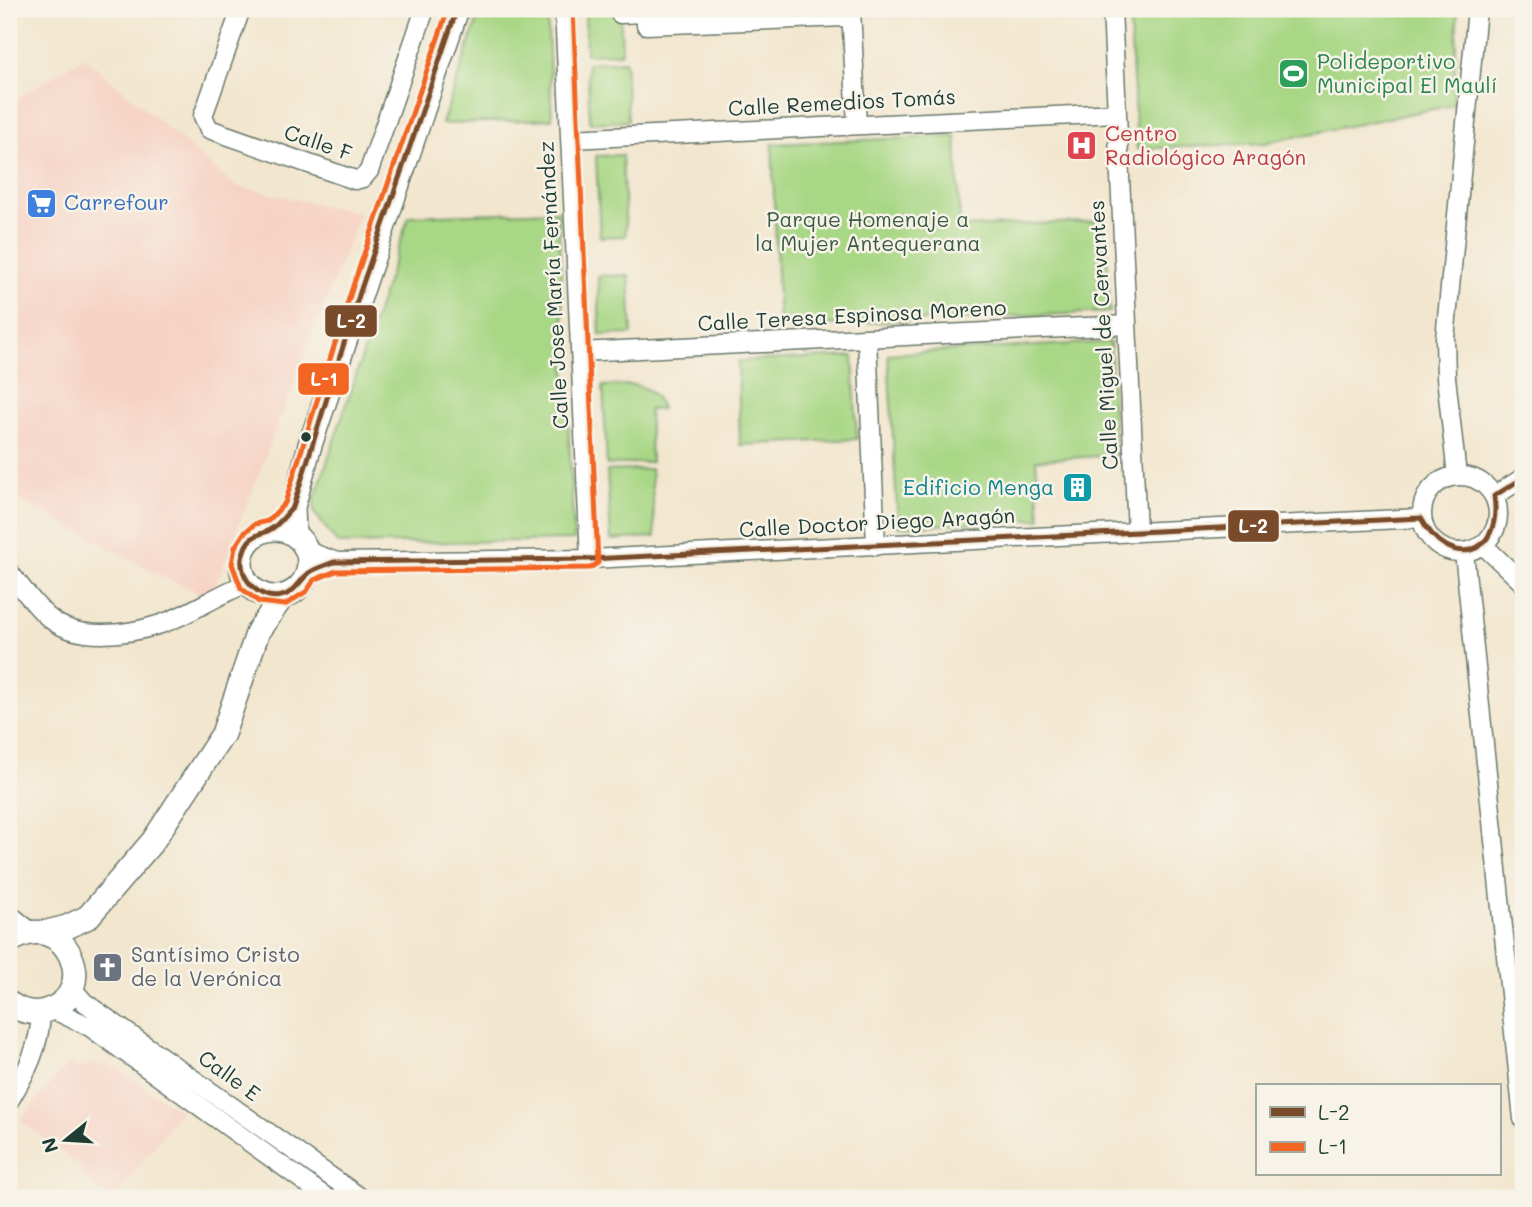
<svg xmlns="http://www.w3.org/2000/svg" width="1532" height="1207" font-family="Mali,sans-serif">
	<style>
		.built { fill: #f6d2c3 }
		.green { fill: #a8d785; stroke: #648a5c; stroke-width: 2 }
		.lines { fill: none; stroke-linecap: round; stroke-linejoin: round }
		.minor-casing { stroke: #69786a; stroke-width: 21 }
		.major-casing { stroke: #69786a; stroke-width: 26 }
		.minor { stroke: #fff; stroke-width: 18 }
		.major { stroke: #fff; stroke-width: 23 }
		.bus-1-casing { stroke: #f7f3e8; stroke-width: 10 }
		.bus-2-casing { stroke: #f7f3e8; stroke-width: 10 }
		.bus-1 { stroke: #7a4b2a; stroke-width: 5 }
		.bus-2 { stroke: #f26522; stroke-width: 5 }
		.bus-dot { fill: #1f3d34; stroke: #f7f3e8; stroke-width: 2.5 }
		.labels { text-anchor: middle; stroke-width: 5; stroke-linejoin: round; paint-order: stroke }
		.leisure-label { font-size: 21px; fill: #27864d; stroke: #f7f3e8; text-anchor: start }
		.street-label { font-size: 21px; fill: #1f3d34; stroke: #f7f3e8 }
		.health-label { font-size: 21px; fill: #be3a42; stroke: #f7f3e8; text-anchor: start }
		.shop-label { font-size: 21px; fill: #366cbe; stroke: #f7f3e8; text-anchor: start }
		.park-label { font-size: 21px; fill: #3a5c44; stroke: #f7f3e8 }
		.culture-label { font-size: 21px; fill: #0d838f; stroke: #f7f3e8; text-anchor: end }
		.worship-label { font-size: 21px; fill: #5b616d; stroke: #f7f3e8; text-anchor: start }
		.line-badge { stroke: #f7f3e8; stroke-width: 2.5 }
		.badge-label { font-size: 19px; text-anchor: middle; font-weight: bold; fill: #fff }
	</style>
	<rect width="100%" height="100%" fill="#f7f3e8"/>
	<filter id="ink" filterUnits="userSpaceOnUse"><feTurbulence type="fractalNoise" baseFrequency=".0143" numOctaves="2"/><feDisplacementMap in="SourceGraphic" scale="14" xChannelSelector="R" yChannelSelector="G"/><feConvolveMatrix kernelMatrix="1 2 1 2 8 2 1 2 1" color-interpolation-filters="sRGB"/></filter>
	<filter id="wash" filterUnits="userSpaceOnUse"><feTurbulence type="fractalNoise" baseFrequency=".00686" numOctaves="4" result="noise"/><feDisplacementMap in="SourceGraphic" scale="28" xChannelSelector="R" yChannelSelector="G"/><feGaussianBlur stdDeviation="1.57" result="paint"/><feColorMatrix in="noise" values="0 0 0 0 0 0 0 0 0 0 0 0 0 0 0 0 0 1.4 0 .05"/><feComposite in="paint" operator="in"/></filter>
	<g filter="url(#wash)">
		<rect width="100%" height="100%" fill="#f2e6ce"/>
		<path class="built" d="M84,57L235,186L360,213L211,597L171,581L9,494V104Z
			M69,1062L79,1068L95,1064L116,1068L181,1111L115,1198H109L81,1175L84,1170L20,1120Z"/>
		<path class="green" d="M481,9H547L552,119L442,124Z
			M585,9H620L622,53L586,54Z
			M1129,9H1458L1453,105L1265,143L1137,149Z
			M625,61L628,121L590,123L587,63Z
			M956,136L960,227L1105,221L1110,312L779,327L772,144Z
			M622,155L626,236L600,237L596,156Z
			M558,211L574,540L338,544L315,514L314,501L409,216Z
			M629,275L632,334L600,335L598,276Z
			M1110,342L1115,455L1036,460L1040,519L898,527L888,354Z
			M853,356L857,439L740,445L738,361Z
			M634,385C650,389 656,393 661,409L649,410L651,462L607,465L603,386Z
			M651,469L655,537L611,540L607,471Z"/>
	</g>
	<g filter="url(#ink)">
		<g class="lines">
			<defs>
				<path id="minor" d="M241,9L203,116L209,129L355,180L363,178L369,171L425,9
					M564,9L590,559
					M620,9V14L752,9
					M851,9L857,125
					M1112,9L1137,532
					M646,13V25L844,17
					M570,139L1116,113
					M867,338L876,546
					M580,352L1126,325
					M1422 514a38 38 0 1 1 76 0a38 38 0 1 1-76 0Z
					M1457,476L1446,377L1445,339L1477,9
					M1494,496L1523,478
					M1483,545L1523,583
					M307,551L337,562L590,559L1421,518
					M1464,552L1523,1119
					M9,572C21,586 33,604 48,617C76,642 127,635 161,624C191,614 218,594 248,583
					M308,573L334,562
					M9,914L31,932
					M72,988L84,1002L361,1198
					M52,1009L90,1027L327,1198
					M9,1101C27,1071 40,1047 41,1012"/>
				<path id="major" d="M241 563a34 34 0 1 1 68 0a34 34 0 1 1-68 0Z
					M294,534L293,507L310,445L457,9
					M43,933L67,927L88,917L153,841L223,734L258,631L283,596
					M9,942C66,903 104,995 45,1011C32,1015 20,1011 9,1003"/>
			</defs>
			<use href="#minor" class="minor-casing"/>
			<use href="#major" class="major-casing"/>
			<use href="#minor" class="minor"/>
			<use href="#major" class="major"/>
			<defs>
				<path id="bus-1" d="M457,9L360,292L293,507C287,513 281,522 274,527C262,537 249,531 243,554C236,577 261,604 285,595C297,590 300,580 309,573C315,568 327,565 334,562L590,559L1421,518C1449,571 1503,557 1494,496L1523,478"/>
				<path id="bus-2" d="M448,9L352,289L285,503L268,521L255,524L244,533L235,547L232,564L241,588L259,602L285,605L307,591L314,580L336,571L590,568L598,563L573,9"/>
			</defs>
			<use href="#bus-1" class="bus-1-casing"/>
			<use href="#bus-2" class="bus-2-casing"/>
			<use href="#bus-1" class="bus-1"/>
			<use href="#bus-2" class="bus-2"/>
		</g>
	</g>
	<defs>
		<symbol id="stadium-square" viewBox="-11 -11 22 22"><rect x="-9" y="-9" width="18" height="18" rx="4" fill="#2e9e5b" stroke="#f7f3e8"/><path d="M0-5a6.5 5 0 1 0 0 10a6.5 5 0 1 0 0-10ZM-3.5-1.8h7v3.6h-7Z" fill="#fff"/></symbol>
		<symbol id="hospital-square" viewBox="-11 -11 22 22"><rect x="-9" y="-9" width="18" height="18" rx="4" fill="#e0444e" stroke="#f7f3e8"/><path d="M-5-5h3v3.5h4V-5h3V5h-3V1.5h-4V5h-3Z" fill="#fff"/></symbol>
		<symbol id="supermarket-square" viewBox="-11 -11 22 22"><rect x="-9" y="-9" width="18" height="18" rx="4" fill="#3f7fe0" stroke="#f7f3e8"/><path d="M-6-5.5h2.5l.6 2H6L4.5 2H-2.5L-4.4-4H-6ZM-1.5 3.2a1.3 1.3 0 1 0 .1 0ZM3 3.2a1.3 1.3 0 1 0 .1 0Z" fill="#fff"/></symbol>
		<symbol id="building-square" viewBox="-11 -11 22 22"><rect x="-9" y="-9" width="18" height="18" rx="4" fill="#0f9aa8" stroke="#f7f3e8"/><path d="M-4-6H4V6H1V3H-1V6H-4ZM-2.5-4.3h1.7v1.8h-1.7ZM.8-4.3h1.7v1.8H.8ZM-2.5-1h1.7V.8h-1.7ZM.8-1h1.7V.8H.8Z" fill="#fff"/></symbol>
		<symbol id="church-square" viewBox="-11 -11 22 22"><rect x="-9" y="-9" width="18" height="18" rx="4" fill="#6b7280" stroke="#f7f3e8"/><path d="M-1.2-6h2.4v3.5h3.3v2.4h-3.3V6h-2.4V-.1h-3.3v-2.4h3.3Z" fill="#fff"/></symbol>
	</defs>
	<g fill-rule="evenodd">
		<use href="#stadium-square" x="1276" y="56" width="35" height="35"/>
		<use href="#hospital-square" x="1064" y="128" width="35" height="35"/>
		<use href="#supermarket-square" x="24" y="186" width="35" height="35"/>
		<use href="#building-square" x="1060" y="470" width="35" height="35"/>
		<use href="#church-square" x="90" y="950" width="35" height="35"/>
	</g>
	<circle class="bus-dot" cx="306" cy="437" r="6"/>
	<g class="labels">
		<g class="leisure-label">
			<text x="1317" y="69">Polideportivo<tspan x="1317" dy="24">Municipal El Maulí</tspan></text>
		</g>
		<g class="street-label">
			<text transform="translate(842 103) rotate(-3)" y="7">Calle Remedios Tomás</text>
			<text transform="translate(318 143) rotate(19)" y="7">Calle F</text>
			<text transform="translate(554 285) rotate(-93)" y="7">Calle Jose María Fernández</text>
			<text transform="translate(852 316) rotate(-3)" y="7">Calle Teresa Espinosa Moreno</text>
			<text transform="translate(1104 335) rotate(-93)" y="7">Calle Miguel de Cervantes</text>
			<text transform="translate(877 523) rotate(-3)" y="7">Calle Doctor Diego Aragón</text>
			<text transform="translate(229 1076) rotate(36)" y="7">Calle E</text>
		</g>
		<g class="health-label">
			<text x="1105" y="141">Centro<tspan x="1105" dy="24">Radiológico Aragón</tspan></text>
		</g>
		<g class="shop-label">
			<text x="64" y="210">Carrefour</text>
		</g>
		<g class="park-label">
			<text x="868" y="227">Parque Homenaje a<tspan x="868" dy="24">la Mujer Antequerana</tspan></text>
		</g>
		<g class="culture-label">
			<text x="1054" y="495">Edificio Menga</text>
		</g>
		<g class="worship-label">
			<text x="131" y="962">Santísimo Cristo<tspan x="131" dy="24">de la Verónica</tspan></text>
		</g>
	</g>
	<g class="line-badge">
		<rect x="324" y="304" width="54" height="34" rx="7" fill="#7a4b2a"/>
		<rect x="297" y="362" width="53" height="34" rx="7" fill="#f26522"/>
		<rect x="1227" y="509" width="53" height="34" rx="7" fill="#7a4b2a"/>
	</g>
	<g class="badge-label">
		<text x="351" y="328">L-2</text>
		<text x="324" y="386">L-1</text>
		<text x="1253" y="533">L-2</text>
	</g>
	<rect width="1532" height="1207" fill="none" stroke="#f7f3e8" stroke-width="35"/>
	<rect x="1256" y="1084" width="245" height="91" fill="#f7f3e8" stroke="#a1aaa0" stroke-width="2"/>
	<rect x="1270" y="1107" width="35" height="10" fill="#7a4b2a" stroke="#a1aaa0" stroke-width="2"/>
	<text x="1318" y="1120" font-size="21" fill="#1f3d34">L-2</text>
	<rect x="1270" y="1142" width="35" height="10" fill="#f26522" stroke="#a1aaa0" stroke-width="2"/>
	<text x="1318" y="1154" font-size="21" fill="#1f3d34">L-1</text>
	<g transform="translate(66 1140) rotate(252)" stroke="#f7f3e8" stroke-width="5" paint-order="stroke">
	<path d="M0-5L12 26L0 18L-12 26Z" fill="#1f3d34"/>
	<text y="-10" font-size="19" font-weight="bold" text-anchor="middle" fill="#1f3d34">N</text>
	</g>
</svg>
